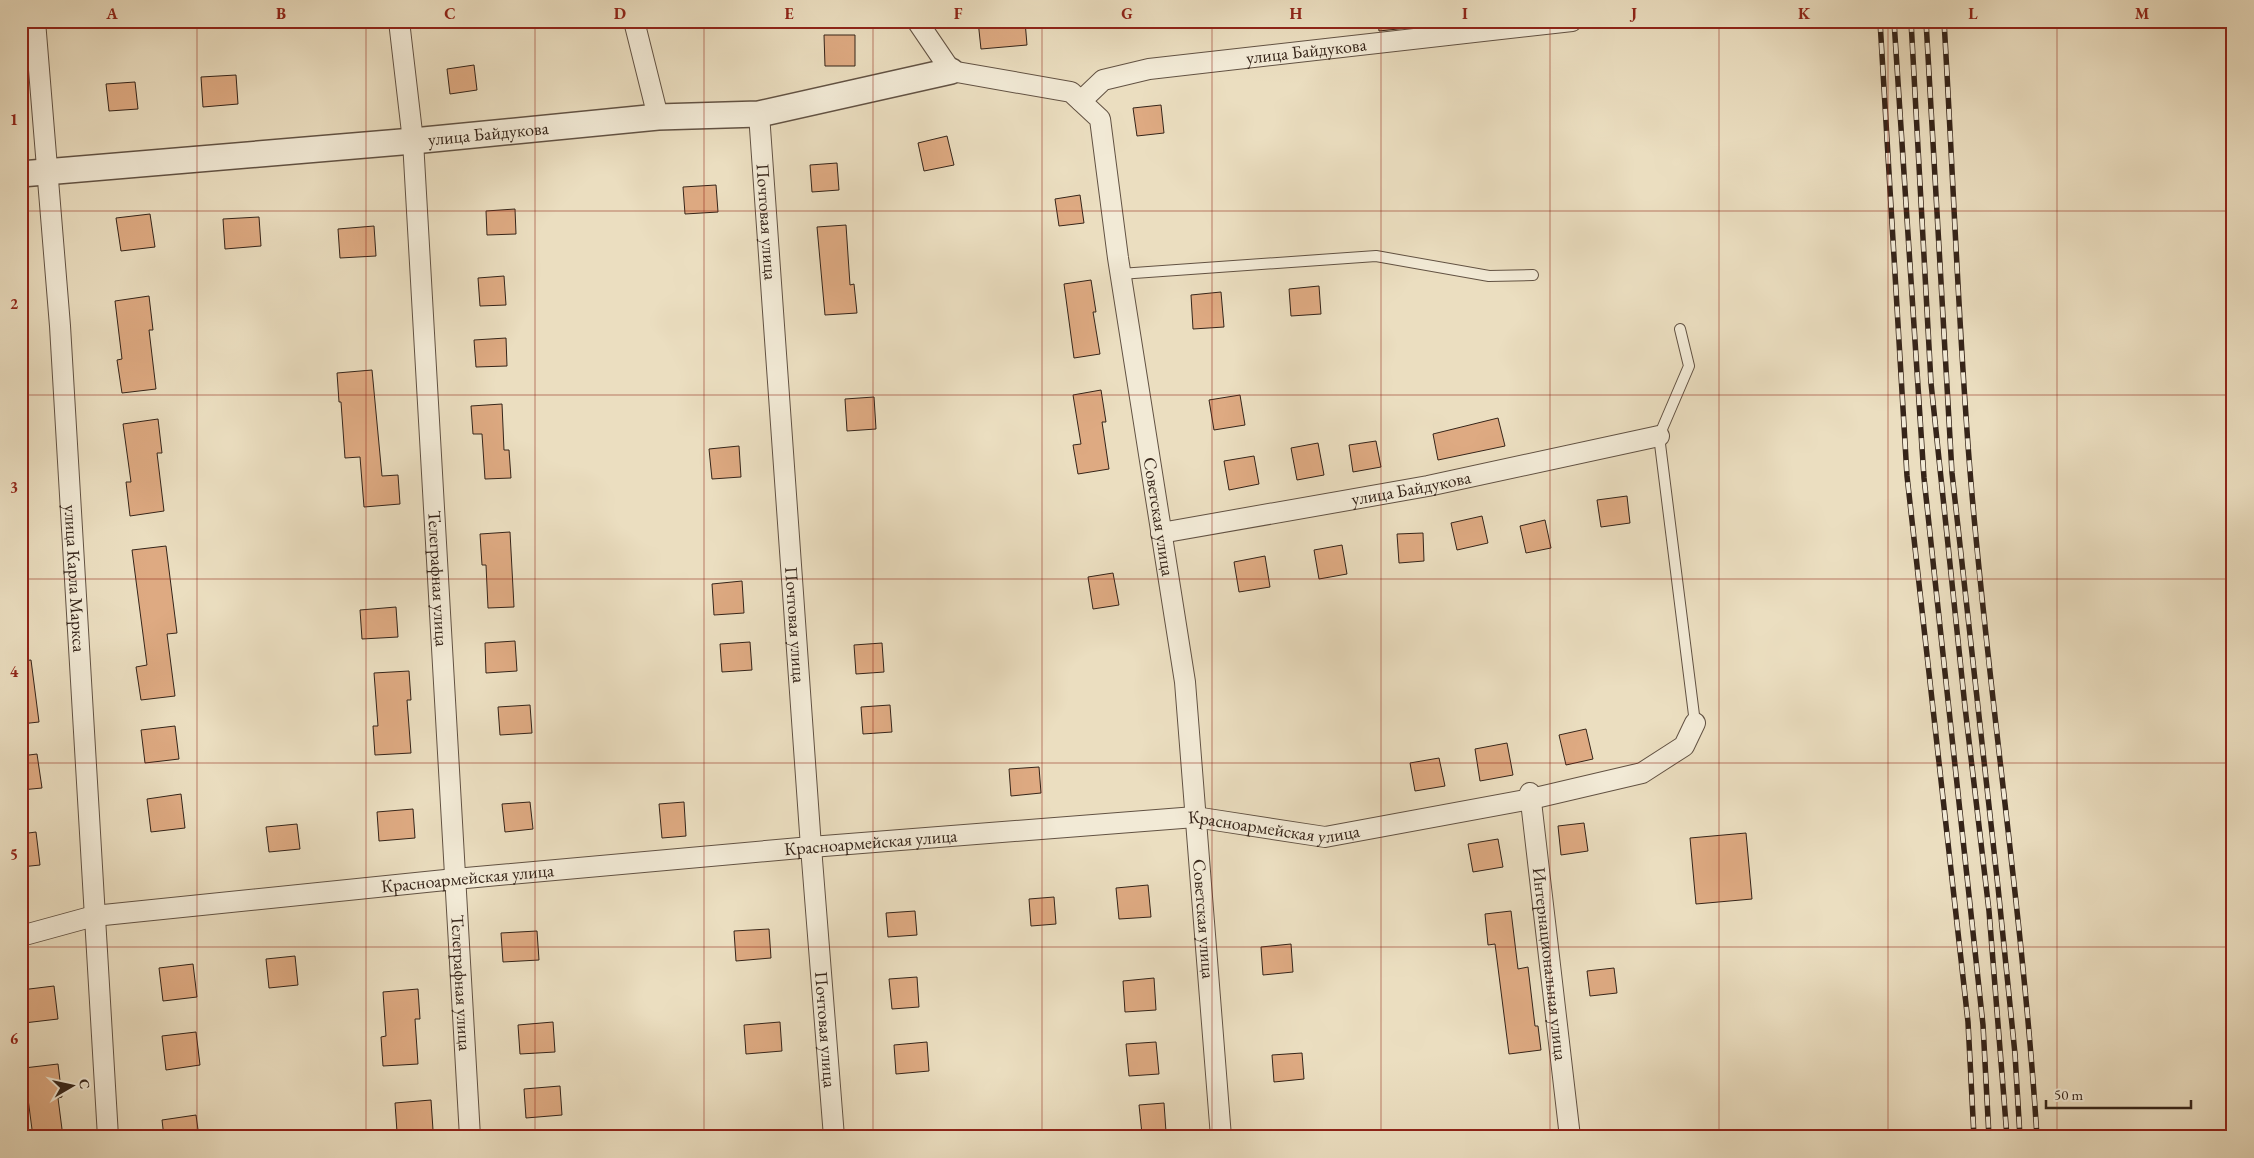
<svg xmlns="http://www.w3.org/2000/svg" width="2254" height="1158" font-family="'EB Garamond',serif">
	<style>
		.building { fill: #deaa82; stroke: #352419 }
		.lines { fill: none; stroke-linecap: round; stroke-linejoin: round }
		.service-casing { stroke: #625243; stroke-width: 12 }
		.minor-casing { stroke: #625243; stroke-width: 22 }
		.tertiary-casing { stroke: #625243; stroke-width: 28 }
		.service { stroke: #f2ead6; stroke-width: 10 }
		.minor { stroke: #f2ead6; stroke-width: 20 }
		.tertiary { stroke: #f2ead6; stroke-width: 25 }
		.rail-casing { stroke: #352419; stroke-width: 5.5 }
		.rail { stroke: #f2ead6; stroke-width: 4; stroke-dasharray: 11; stroke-linecap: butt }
		.grid { fill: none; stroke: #8f2418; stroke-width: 1; stroke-opacity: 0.55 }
		.labels { text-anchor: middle; stroke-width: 4; stroke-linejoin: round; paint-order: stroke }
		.street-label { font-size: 18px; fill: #352419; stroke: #f2ead6 }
		.neatline { fill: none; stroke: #8f2418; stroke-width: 2 }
		.grid-label { font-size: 16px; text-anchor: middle; font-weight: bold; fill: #8f2418 }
	</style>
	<rect width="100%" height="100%" fill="#ebdec0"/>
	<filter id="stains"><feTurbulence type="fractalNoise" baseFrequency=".004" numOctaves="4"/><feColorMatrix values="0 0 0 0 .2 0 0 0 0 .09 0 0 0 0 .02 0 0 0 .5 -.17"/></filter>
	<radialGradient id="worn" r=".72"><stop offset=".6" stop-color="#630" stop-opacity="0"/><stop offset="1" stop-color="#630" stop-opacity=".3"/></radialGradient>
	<path class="building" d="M978,21H1025L1027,45L981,49Z
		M1378,21H1426V26L1379,31Z
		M824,35H855V66H825Z
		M474,65L477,90L450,94L447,69Z
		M236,75L238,104L203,107L201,77Z
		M135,82L138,109L109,111L106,84Z
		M1161,105L1164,133L1137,136L1133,108Z
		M947,136L954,165L924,171L918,143Z
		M837,163L839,190L812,192L810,165Z
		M716,185L718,212L685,214L683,187Z
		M1080,195L1084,223L1059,226L1055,199Z
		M515,209L516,234L487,235L486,211Z
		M150,214L155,247L121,251L116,218Z
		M259,217L261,246L225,249L223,219Z
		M846,225L850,285L854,284L857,313L825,315L817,227Z
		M374,226L376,256L340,258L338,229Z
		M504,276L506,305L480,306L478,278Z
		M1091,280L1096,312H1093L1100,354L1074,358L1064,284Z
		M1319,286L1321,314L1291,316L1289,289Z
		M1221,292L1224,327L1193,329L1191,295Z
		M149,296L153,330H149L156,389L122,393L117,360L122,359L115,301Z
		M506,338L507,366L476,367L474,340Z
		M372,370L382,476L398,475L400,504L364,507L360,457L345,458L341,402H339L337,373Z
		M1101,390L1106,422H1102L1109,469L1078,474L1073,445L1081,444L1073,395Z
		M1240,395L1245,425L1214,430L1209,400Z
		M874,397L876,429L847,431L845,399Z
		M502,404L504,450H509L511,478L485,479L482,434H473L471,406Z
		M1498,418L1505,446L1438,460L1433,434Z
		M158,419L162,453H157L164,511L130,516L126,482H131L123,424Z
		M1376,441L1381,467L1353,472L1349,445Z
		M1318,443L1324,475L1297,480L1291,448Z
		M739,446L741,477L712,479L709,449Z
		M1254,456L1259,484L1229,490L1224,461Z
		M1627,496L1630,523L1601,527L1597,500Z
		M1482,516L1488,543L1457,550L1451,523Z
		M1545,520L1551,548L1526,553L1520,526Z
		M510,532L514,607L488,608L486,565H482L480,534Z
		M1423,533L1424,561L1399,563L1397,534Z
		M1342,545L1347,574L1319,579L1314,550Z
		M166,546L177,633L167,634L175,696L141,700L136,667L147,665L132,550Z
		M1265,556L1270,587L1239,592L1234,562Z
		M1113,573L1119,605L1093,609L1088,577Z
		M742,581L744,613L714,615L712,584Z
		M396,607L398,637L362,639L360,610Z
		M515,641L517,671L486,673L485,643Z
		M750,642L752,670L722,672L720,644Z
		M882,643L884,672L856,674L854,645Z
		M31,660L39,722L21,724V661Z
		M409,671L411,700H407L411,753L375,755L373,726H378L374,673Z
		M530,705L532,733L500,735L498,707Z
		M890,705L892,732L863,734L861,707Z
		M175,726L179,759L145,763L141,730Z
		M1586,729L1593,759L1566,765L1559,735Z
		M1507,743L1513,775L1480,781L1475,749Z
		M37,754L42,788L21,790V756Z
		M1439,758L1445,786L1415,791L1410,763Z
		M1039,767L1041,793L1011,796L1009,769Z
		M181,794L185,828L151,832L147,799Z
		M530,802L533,829L505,832L502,804Z
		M684,802L686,836L662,838L659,804Z
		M413,809L415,838L379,841L377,812Z
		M1584,823L1588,851L1561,855L1558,826Z
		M297,824L300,849L269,852L266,827Z
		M36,832L40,865L21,867V834Z
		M1746,833L1752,899L1696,904L1690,838Z
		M1498,839L1503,867L1473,872L1468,844Z
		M1148,885L1151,917L1119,919L1116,888Z
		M1054,897L1056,924L1031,926L1029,899Z
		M915,911L917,935L888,937L886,913Z
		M1511,911L1518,969L1528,967L1535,1026H1538L1541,1050L1509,1054L1495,944L1488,945L1485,914Z
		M769,929L771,958L736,961L734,931Z
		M537,931L539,960L503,962L501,933Z
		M1291,944L1293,972L1263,975L1261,947Z
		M295,956L298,985L269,988L266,959Z
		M193,964L197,997L163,1001L159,968Z
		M1614,968L1617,993L1590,996L1587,971Z
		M917,977L919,1007L892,1009L889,979Z
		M1154,978L1156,1010L1125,1012L1123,981Z
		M54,986L58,1019L24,1023L21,990Z
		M418,989L420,1019H415L418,1064L383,1066L381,1037L386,1036L383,992Z
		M553,1022L555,1052L520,1054L518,1025Z
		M780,1022L782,1051L746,1054L744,1025Z
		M196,1032L200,1065L166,1070L162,1036Z
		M927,1042L929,1071L896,1074L894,1045Z
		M1156,1042L1159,1074L1129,1076L1126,1044Z
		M1302,1053L1304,1079L1274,1082L1272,1055Z
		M58,1064L62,1097L58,1098L63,1137H33L24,1068Z
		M560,1086L562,1115L526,1118L524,1089Z
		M431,1100L433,1130L397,1132L395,1103Z
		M1164,1103L1166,1132L1142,1134L1139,1105Z
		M196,1115L199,1137H164L162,1120Z"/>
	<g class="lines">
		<defs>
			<path id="service" d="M1120,274L1376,256L1489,276L1533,275
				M1680,329L1689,366L1659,436L1695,723"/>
			<g id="minor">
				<path id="s1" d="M35,21L60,326L108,1137"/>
				<path id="s2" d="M399,21L413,141L470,1137"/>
				<path d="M634,21L658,117"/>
				<path id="s3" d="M917,21L951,71L1071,92L1100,119L1118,258L1185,682L1221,1137"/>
				<path id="s4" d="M1081,101L1103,80L1149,69L1572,21"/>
				<path id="s5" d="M759,114L811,847L834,1137"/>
				<path id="s6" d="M1161,533L1428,486L1659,436"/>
				<path id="s7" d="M1530,793L1570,1137"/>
				<path id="s8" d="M21,936L94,916L455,879L811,847L1195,817L1325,837L1531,799L1642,773L1684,746L1695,723"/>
			</g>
			<g id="tertiary">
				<path id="s9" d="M21,174L413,141L658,117L759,114L951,71"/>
			</g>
		</defs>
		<use href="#service" class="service-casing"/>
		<use href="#minor" class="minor-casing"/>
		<use href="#tertiary" class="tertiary-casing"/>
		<use href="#service" class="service"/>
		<use href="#minor" class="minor"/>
		<use href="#tertiary" class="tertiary"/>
		<defs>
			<path id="rail" d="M1880,21L1907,476L1968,1022L1974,1137
				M1894,21L1924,478L1983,1025L1989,1137
				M1911,21L1931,383L1965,707L1989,911L2007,1137
				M1926,21L1952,473L1998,887L2015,1054L2020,1137
				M1944,21C1953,171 1958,321 1970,471C1988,693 2023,914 2037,1137"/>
		</defs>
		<use href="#rail" class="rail-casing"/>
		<use href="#rail" class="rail"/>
	</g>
	<path class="grid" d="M197,21V1137M366,21V1137M535,21V1137M704,21V1137M873,21V1137M1042,21V1137M1212,21V1137M1381,21V1137M1550,21V1137M1719,21V1137M1888,21V1137M2057,21V1137M21,211H2233M21,395H2233M21,579H2233M21,763H2233M21,947H2233"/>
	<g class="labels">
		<g class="street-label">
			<text dy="6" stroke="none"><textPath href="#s4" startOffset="236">улица Байдукова</textPath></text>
			<text dy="6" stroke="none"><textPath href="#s9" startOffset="469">улица Байдукова</textPath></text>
			<text dy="6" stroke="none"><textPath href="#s5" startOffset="108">Почтовая улица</textPath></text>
			<text dy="6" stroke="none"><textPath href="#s6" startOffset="254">улица Байдукова</textPath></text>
			<text dy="6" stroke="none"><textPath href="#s3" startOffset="624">Советская улица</textPath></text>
			<text dy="6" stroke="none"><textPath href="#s1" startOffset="559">улица Карла Маркса</textPath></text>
			<text dy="6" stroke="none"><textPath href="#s2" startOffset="559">Телеграфная улица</textPath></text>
			<text dy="6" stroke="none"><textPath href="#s5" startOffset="512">Почтовая улица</textPath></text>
			<text dy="6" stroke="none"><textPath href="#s8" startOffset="1261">Красноармейская улица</textPath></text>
			<text dy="6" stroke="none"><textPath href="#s8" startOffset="856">Красноармейская улица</textPath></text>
			<text dy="6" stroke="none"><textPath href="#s8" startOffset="451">Красноармейская улица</textPath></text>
			<text dy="6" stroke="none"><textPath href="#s3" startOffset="1029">Советская улица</textPath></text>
			<text dy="6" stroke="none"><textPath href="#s7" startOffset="172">Интернациональная улица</textPath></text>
			<text dy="6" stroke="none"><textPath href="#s2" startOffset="964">Телеграфная улица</textPath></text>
			<text dy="6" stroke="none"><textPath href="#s5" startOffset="918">Почтовая улица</textPath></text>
		</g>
	</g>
	<rect width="2254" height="1158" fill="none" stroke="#ebdec0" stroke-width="55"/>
	<g transform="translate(72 1086) rotate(81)" stroke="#f2ead6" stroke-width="4" paint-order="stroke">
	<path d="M0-4L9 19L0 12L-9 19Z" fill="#352419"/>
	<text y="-8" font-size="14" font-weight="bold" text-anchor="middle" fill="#352419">С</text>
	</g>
	<path d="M2046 1100v8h145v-8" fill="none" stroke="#352419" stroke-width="2.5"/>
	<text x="2054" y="1100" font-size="15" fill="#352419" stroke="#f2ead6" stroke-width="4" paint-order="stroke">50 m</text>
	<rect x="28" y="28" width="2198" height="1102" class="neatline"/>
	<g class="grid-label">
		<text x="112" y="19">A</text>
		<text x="281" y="19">B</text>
		<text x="450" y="19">C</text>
		<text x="620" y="19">D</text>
		<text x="789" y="19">E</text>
		<text x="958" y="19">F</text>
		<text x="1127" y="19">G</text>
		<text x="1296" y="19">H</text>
		<text x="1465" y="19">I</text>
		<text x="1634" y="19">J</text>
		<text x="1804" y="19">K</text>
		<text x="1973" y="19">L</text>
		<text x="2142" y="19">M</text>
		<text x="14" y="125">1</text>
		<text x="14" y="309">2</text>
		<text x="14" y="493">3</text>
		<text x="14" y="677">4</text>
		<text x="14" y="860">5</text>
		<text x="14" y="1044">6</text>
	</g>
	<rect width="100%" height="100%" filter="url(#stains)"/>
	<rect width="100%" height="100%" fill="url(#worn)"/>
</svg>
